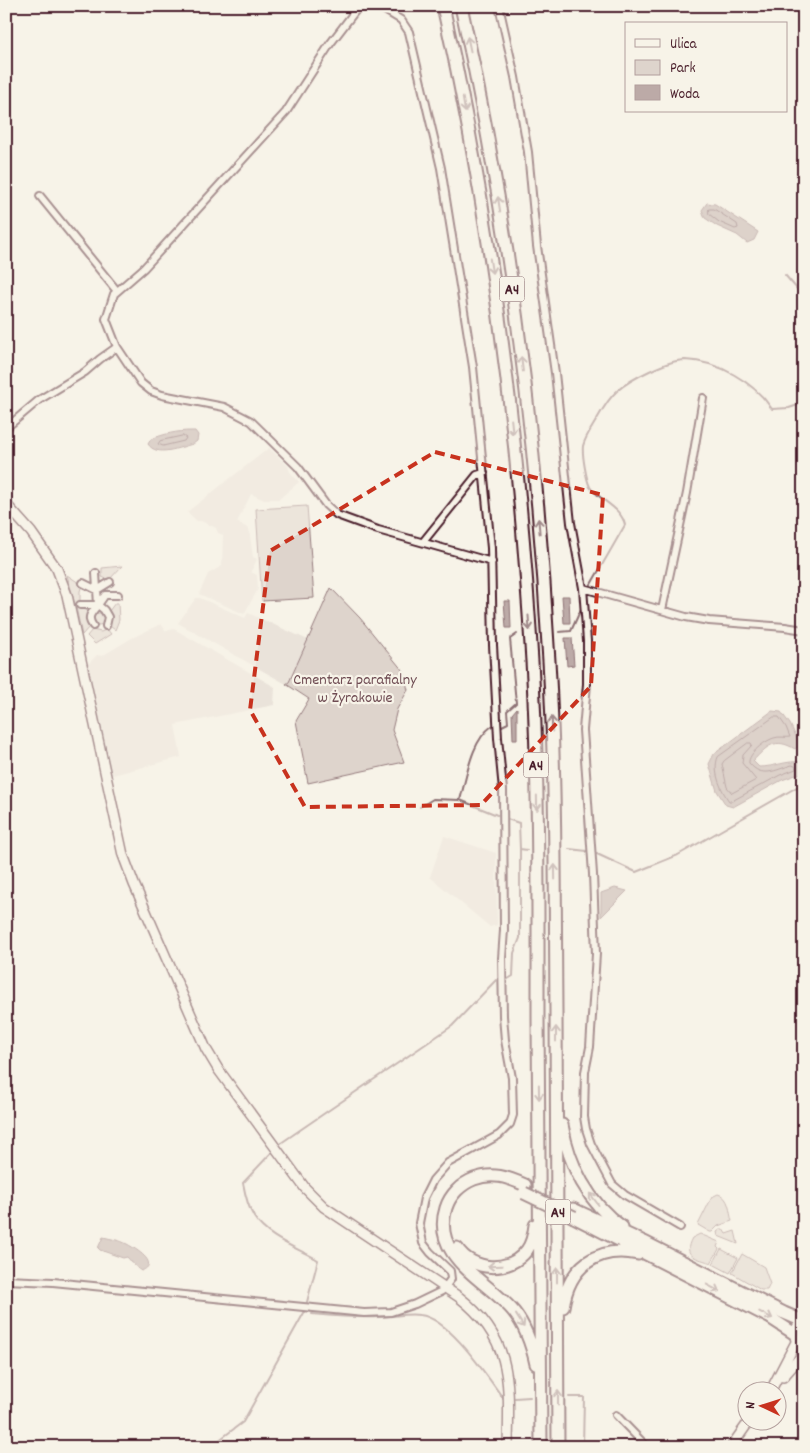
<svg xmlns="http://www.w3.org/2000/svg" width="810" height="1453" font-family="Dekko,sans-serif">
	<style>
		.built { fill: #eae3da }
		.green { fill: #ded4cc; stroke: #947a7c }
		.water { fill: #bcaaa7; stroke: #8e7275 }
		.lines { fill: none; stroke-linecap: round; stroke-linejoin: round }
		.shore { stroke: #78575d; stroke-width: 1 }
		.stream { stroke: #8e7275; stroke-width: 2 }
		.street-casing { stroke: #4a1f2b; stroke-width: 10 }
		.secondary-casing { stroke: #4a1f2b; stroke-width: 12 }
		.highway-casing { stroke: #4a1f2b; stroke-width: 15 }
		.street { stroke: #f7f3e8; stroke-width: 6 }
		.secondary { stroke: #f7f3e8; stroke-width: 9 }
		.highway { stroke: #f7f3e8; stroke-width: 11 }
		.highway-bridge-casing { stroke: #4a1f2b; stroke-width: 15; stroke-linecap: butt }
		.highway-bridge { stroke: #f7f3e8; stroke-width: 11 }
		.oneway { stroke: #a0898a }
		.marked { fill: none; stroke: #c8321e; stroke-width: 4; stroke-dasharray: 10 6; stroke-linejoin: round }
		.labels { text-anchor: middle; stroke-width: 4.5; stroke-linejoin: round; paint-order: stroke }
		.shield { fill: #f7f3e8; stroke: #7e5f64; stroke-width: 1 }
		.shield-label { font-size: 15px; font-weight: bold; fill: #4a1f2b }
		.park-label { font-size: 16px; fill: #6f4c53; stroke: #f7f3e8 }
	</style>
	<rect width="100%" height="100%" fill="#f7f3e8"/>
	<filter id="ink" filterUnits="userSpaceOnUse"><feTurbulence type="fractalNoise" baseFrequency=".02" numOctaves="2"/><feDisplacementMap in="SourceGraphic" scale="10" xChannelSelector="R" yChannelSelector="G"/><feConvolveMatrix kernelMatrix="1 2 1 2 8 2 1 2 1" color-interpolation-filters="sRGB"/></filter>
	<g filter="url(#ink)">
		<path class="built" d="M269,448L288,466L290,472L299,482L279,499H262L251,494L237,522L249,529L253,557L257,559L251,572L257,575L258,589L244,614L199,594L208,574L222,566L223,535L218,533L216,528L201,521H197L187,512Z
			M196,598H200L245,618L248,613L308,640L288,682L286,684L178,623Z
			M161,624L166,631L174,629L275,687L274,705L175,725L181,757L113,775L110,774L88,664L97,655L102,656L132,638Z
			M444,836L496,853L497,925L490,927L430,877Z"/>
		<path class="green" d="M307,506L314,598L262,601L256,509Z
			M122,566L109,580L102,577V568Z
			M67,575L82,585L80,591V603L75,604Z
			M331,588L360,618L403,671L408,690L397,709L392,730L404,762L308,783L296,721L309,699L286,684L289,682Z
			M115,603H118L119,620L115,630L110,626L112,617L109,611Z
			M81,606L88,612L86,619L89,627L82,635L76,607Z
			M93 619a6 6 0 1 1 12 0a6 6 0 1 1-12 0Z
			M107,629L111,634L95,644L87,636L92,630L101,632Z
			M718,1194C730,1197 729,1212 732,1221L718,1226L712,1232H710L698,1225L712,1197Z
			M721,1229H723L726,1234L735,1231L738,1244L718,1236L717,1232Z
			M700,1234L719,1242L717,1247L719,1249L711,1263C699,1258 681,1258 692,1238Z
			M721,1249L738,1258L730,1273L713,1264Z
			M742,1254L764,1267L770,1284L767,1290H761L732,1273Z"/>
		<path class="water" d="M707,203L715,204L758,232L754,240L747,243L737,235L717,226L705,218L702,210Z
			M191,431H195L198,435L197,441L193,444C180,447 157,458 148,444L151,439C164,434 177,431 191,431Z
			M562,596H569L570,623H564Z
			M504,601H510L511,628H506Z
			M565,638H572L574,665L567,666Z
			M517,708V739H513L512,714Z
			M772,711L781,712L790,724L800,745L795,749C775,737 767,746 753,761L759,767C775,767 786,760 803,762L804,772L782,780L733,807L726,805L717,791L709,764L714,754Z
			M615,888L627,891L601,917V893Z
			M103,1237C111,1239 120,1240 127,1244C136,1249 161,1264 141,1271L137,1268L127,1257L123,1258L100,1250L98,1248Z"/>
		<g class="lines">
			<path class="shore" d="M709,209H714L737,224L738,228L735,229L719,222L709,214Z
				M183,436L186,438L184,441L163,446L158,444L160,441Z
				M774,717H779L786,727L790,737C785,738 779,736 774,738C764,741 748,754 749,763C762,779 775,770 792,765L795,766L796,769L780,775L732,801H729C721,790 712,771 718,757Z
				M748,743H751L752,745L743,755L742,763L756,780L732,793L727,787L722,764L724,761Z"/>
			<path class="stream" d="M785,275L804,297
				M590,586L625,525C621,507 600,501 590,487C586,479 582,454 583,446C585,437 593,426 597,419C602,410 609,398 617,391C630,379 668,360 685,360C718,361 754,382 772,409L789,408L804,403
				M559,632L571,631L581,609
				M502,726L508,723L507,711L516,703L510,639L517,634
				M460,800C467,776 471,741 492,726
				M420,807L433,799L460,800L497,815
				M507,819L519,823L520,849L527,850
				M569,849L587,851
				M597,854L636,872L678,855L804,783
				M508,979L513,976L514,953L520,938V849
				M281,1143L452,1026L496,980
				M272,1152L243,1183C245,1194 248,1207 254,1217C267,1238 297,1248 318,1260L307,1302
				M312,1314C334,1316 356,1318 378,1317C392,1317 406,1313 420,1315C449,1318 486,1375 503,1398
				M569,1397H584L583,1447
				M515,1398L530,1397
				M210,1447L243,1422L305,1311"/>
			<defs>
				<path id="street" d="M359,6L330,44L286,112L144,268L114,294L106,319L117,347L141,383L151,391L162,395L224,407L251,421L298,467L326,505L337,515L378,530L492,562
					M499,6L515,77L528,152L537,246L555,373L571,523L583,588L587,641V684L583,730L593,874L596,954L590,1047L585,1072L584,1117L586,1129L591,1144L612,1184L625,1195L680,1227
					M40,196L117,291
					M6,428L39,400L85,372L100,359L117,347
					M423,542L477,475L484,473
					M83,583L97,590L110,582
					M583,588L686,617L709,621L785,627L804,630
					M80,605H98L105,595H118
					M98,605L104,610L108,617L106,626
					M662,610L687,493L703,398
					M93,626C86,617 92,612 98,605L96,573
					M6,1280L53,1282L364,1313L391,1312L415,1304L442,1291L451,1279L450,1271L430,1252L423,1243L419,1223L424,1198L433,1180L448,1163L499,1135L510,1124L513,1115L512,1078L505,1040L503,1016L502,958L504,930L503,790L498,738L493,645L491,548L473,367L441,168L409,32L401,20L378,6
					M616,1415L647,1447"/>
				<path id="secondary" d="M6,504L31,532L57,569L67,595L123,855L134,884L206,1049L218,1069L305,1188L324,1207L459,1297C514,1340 509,1384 508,1447
					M804,1321C792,1328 792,1342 804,1349
					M783,1377L804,1353
					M771,1390L796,1342
					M731,1447L750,1420"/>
				<path id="highway" d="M443,6C492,221 519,442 532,661C539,780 538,899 538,1018C539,1161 540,1304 541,1447
					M461,6C509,221 537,442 549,661C556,778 555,894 556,1010C556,1156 558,1301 558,1447
					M562,1125C569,1165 588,1203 622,1227
					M525,1185C508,1177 492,1172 474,1179C461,1184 450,1195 446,1208C430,1258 489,1281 514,1312C526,1327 532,1346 536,1364
					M573,1209L644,1242L784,1313L803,1321
					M574,1217L769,1317L795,1334
					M457,1248C472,1271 509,1274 527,1250C532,1243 534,1234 535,1225
					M563,1307C569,1267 597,1245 638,1254"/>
			</defs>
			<use href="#street" class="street-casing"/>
			<use href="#secondary" class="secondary-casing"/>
			<use href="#highway" class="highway-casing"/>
			<use href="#street" class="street"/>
			<use href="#secondary" class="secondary"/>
			<use href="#highway" class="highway"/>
			<defs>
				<path id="highway-bridge" d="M524,1193L574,1217"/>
			</defs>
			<use href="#highway-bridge" class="highway-bridge-casing"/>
			<use href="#highway-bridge" class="highway-bridge"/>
		</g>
		<defs><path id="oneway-shaft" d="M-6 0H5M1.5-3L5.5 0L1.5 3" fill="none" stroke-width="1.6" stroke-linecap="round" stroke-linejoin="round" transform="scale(1.25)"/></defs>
		<g class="oneway">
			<use href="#oneway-shaft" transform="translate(469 44) rotate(-102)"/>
			<use href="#oneway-shaft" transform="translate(464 105) rotate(80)"/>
			<use href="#oneway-shaft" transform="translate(499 204) rotate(-99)"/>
			<use href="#oneway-shaft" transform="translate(491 266) rotate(81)"/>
			<use href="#oneway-shaft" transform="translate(522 364) rotate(-97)"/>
			<use href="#oneway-shaft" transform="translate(512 427) rotate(84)"/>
			<use href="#oneway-shaft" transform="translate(539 526) rotate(-95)"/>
			<use href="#oneway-shaft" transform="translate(529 623) rotate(86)"/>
			<use href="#oneway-shaft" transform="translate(552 724) rotate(-92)"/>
			<use href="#oneway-shaft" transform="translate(537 803) rotate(89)"/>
			<use href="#oneway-shaft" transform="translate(555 872) rotate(-91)"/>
			<use href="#oneway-shaft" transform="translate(556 1034) rotate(-90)"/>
			<use href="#oneway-shaft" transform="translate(539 1092) rotate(89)"/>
			<use href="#oneway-shaft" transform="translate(594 1199) rotate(-127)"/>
			<use href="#oneway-shaft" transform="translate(495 1266) rotate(178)"/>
			<use href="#oneway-shaft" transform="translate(557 1275) rotate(-90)"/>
			<use href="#oneway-shaft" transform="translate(713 1288) rotate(28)"/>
			<use href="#oneway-shaft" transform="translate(766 1315) rotate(27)"/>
			<use href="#oneway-shaft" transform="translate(520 1321) rotate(58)"/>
			<use href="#oneway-shaft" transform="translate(558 1398) rotate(-90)"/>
		</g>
	</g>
	<path d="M0 0H810V1453H0ZM435,452L603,495L591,686L481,805L305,807L250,710L270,551Z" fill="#f7f3e8" fill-opacity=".55" fill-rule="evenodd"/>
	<path class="marked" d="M435,452L603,495L591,686L481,805L305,807L250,710L270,551Z"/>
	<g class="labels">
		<g class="shield">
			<rect x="499.5" y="276.5" width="25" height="25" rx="4"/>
			<rect x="523.5" y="752.5" width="25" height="25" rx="4"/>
			<rect x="545.5" y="1199.5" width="25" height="25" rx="4"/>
		</g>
		<g class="shield-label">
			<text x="512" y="294">A4</text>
			<text x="536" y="770">A4</text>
			<text x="558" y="1217">A4</text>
		</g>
		<g class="park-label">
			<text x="355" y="684">Cmentarz parafialny<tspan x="355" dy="18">w Żyrakowie</tspan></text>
		</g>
	</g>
	<rect width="810" height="1453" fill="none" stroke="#f7f3e8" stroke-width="25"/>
	<rect x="12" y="12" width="785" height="1428" fill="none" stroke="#4a1f2b" stroke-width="2" filter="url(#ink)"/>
	<rect x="625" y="22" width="162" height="90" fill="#f7f3e8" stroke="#b29e9c"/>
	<rect x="635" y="39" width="25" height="8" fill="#f7f3e8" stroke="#b29e9c"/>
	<text x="670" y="48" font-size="15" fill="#4a1f2b">Ulica</text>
	<rect x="635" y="60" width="25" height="15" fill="#ded4cc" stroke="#b29e9c"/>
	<text x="670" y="72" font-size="15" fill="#4a1f2b">Park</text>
	<rect x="635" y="85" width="25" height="15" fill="#bcaaa7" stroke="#b29e9c"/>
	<text x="670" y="98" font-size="15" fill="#4a1f2b">Woda</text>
	<g transform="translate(762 1406) rotate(274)"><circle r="24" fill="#f7f3e8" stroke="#b29e9c"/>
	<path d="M0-4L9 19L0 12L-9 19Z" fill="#c8321e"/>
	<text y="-8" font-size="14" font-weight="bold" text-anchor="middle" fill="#4a1f2b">N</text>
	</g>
</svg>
